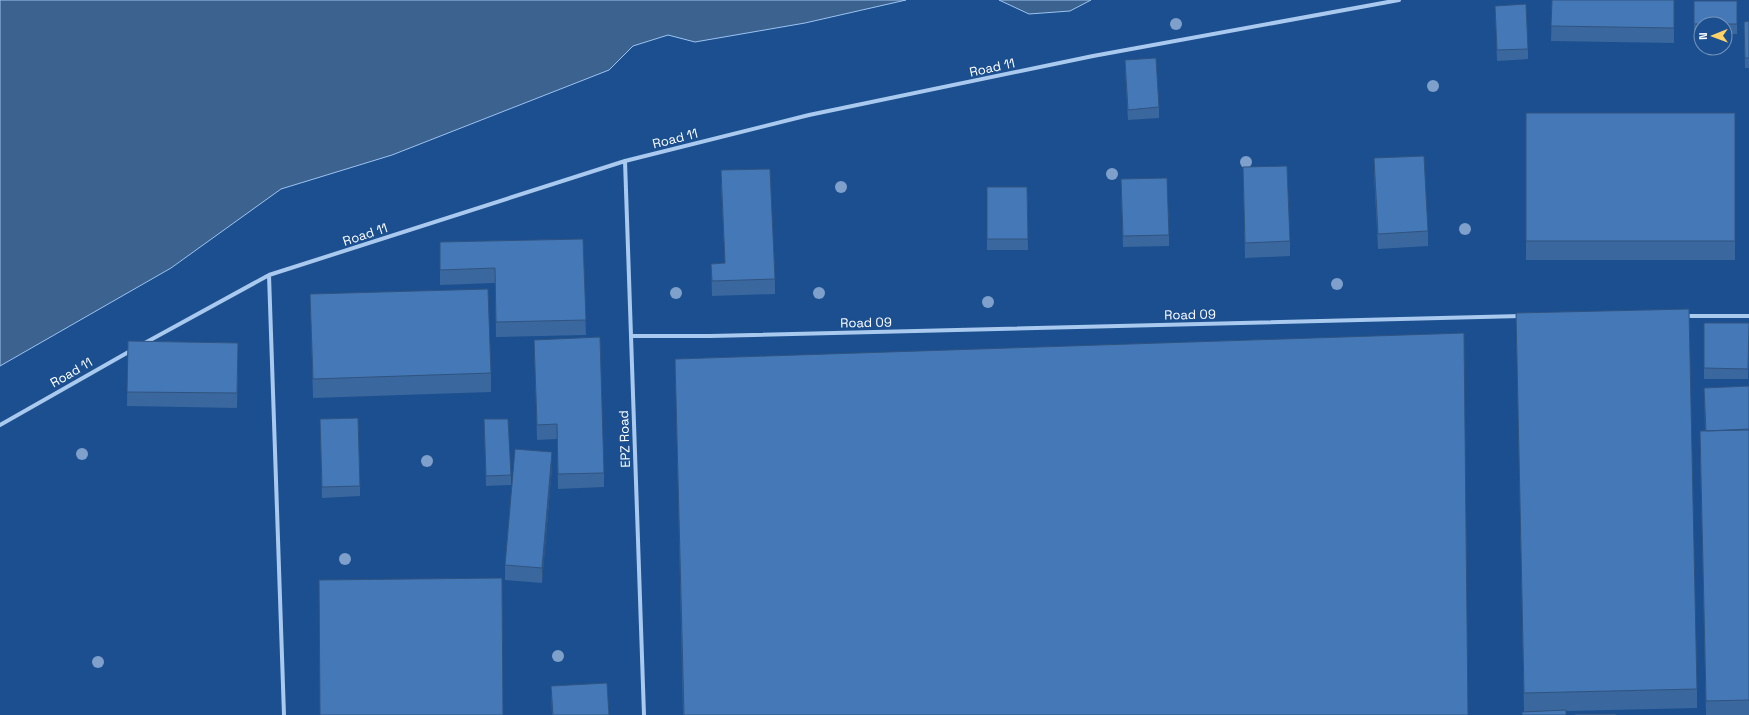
<svg xmlns="http://www.w3.org/2000/svg" width="1749" height="715" font-family="'Space Grotesk',sans-serif">
	<style>
		.water { fill: #3c6290; stroke: #9cc4f0 }
		.lines { fill: none; stroke-linecap: round; stroke-linejoin: round }
		.street { stroke: #a9c9ee; stroke-width: 4 }
		.tree { fill: #7ea0ca }
		.wall { fill: #3a679d }
		.shaded-wall { fill: #305480 }
		.building { fill: #4478b7; stroke: #305480 }
		.labels { text-anchor: middle; stroke-width: 3; stroke-linejoin: round; paint-order: stroke }
		.street-label { font-size: 13px; fill: #fff; stroke: #1b4f8f }
	</style>
	<rect width="100%" height="100%" fill="#1b4f8f"/>
	<path class="water" d="M0,0H906L805,23L695,42L668,35L633,46L609,70L392,155L281,189L171,268L0,366Z
		M999,0H1091L1070,11L1029,14Z"/>
	<g class="lines">
		<path class="street" d="M625,161L644,715
			M269,275L284,715
			M1685,316H1749
			M631,336H710L1521,316
			M143,344L269,275L625,161L809,115L1093,56L1399,0
			M0,425L132,350"/>
	</g>
	<g class="tree">
		<circle cx="1176" cy="24" r="6"/>
		<circle cx="1433" cy="86" r="6"/>
		<circle cx="1246" cy="162" r="6"/>
		<circle cx="1112" cy="174" r="6"/>
		<circle cx="841" cy="187" r="6"/>
		<circle cx="1465" cy="229" r="6"/>
		<circle cx="1337" cy="284" r="6"/>
		<circle cx="676" cy="293" r="6"/>
		<circle cx="819" cy="293" r="6"/>
		<circle cx="988" cy="302" r="6"/>
		<circle cx="82" cy="454" r="6"/>
		<circle cx="427" cy="461" r="6"/>
		<circle cx="345" cy="559" r="6"/>
		<circle cx="558" cy="656" r="6"/>
		<circle cx="98" cy="662" r="6"/>
	</g>
	<path class="wall" d="M1552,0H1674V43L1551,41Z
		M1694,1H1737V34H1725V24H1701V34L1694,35Z
		M1495,6L1528,49V59L1497,61Z
		M1749,21V68H1745L1744,22Z
		M1125,60L1159,107V118L1128,120L1125,70Z
		M1526,113H1735V260H1526Z
		M1374,158L1428,231V246L1378,249L1374,173Z
		M1243,167L1290,241V256L1245,258Z
		M721,170L775,279V294L712,296L711,264L725,263L721,185Z
		M987,187H1027L1028,250H987Z
		M1121,190L1169,235V246L1123,247Z
		M583,239L586,335L496,337L495,283L440,285V242Z
		M310,294L491,373V392L313,398Z
		M1516,313L1697,689V708L1524,712Z
		M1704,323H1749L1748,379H1704Z
		M534,340L604,473V487L558,489L557,439L537,440Z
		M128,341L238,343L237,408L127,406Z
		M675,359L1468,715H683Z
		M1749,386V715H1706L1700,450V431H1705L1704,388Z
		M320,419L360,486V496L322,498Z
		M484,419L511,475V485L486,486Z
		M552,467L542,583L505,580V565Z
		M551,686L609,715H552Z"/>
	<path class="shaded-wall" d="M552,452V467L542,583V568Z"/>
	<path class="building" d="M1552,0H1674V28L1551,26Z
		M1694,1H1737V24H1694Z
		M1526,4L1528,49L1497,50L1495,6Z
		M1749,21V58H1745L1744,22Z
		M1156,58L1159,107L1128,110L1125,60Z
		M1526,113H1735V241H1526Z
		M1424,156L1428,231L1378,234L1374,158Z
		M1287,166L1290,241L1245,243L1243,167Z
		M770,169L775,279L712,281L711,264L725,263L721,170Z
		M1167,178L1169,235L1123,236L1121,179Z
		M987,187H1027L1028,239H987Z
		M583,239L586,320L496,322L495,268L440,270V242Z
		M488,289L491,373L313,379L310,294Z
		M1689,309L1697,689L1524,693L1516,313Z
		M1704,323H1749L1748,369L1704,368Z
		M1464,333L1468,715H684L675,359Z
		M600,337L604,473L558,474L557,424L537,425L534,340Z
		M128,341L238,343L237,393L127,392Z
		M1749,386V429L1706,431L1704,388Z
		M358,418L360,486L322,487L320,419Z
		M484,419H508L511,475L486,476Z
		M1749,430V700L1706,701L1700,431Z
		M515,449L552,452L542,568L505,565Z
		M502,578L503,715H320L319,580Z
		M607,683L609,715H553L551,686Z
		M1566,710V715H1522V712Z
		M1575,714H1616V715H1575Z"/>
	<g class="labels">
		<g class="street-label">
			<text transform="translate(992 67) rotate(-12)" y="5">Road 11</text>
			<text transform="translate(675 138) rotate(-14)" y="5">Road 11</text>
			<text transform="translate(365 234) rotate(-18)" y="5">Road 11</text>
			<text transform="translate(1190 314) rotate(-1)" y="5">Road 09</text>
			<text transform="translate(866 322) rotate(-1)" y="5">Road 09</text>
			<text transform="translate(71 372) rotate(-30)" y="5">Road 11</text>
			<text transform="translate(624 439) rotate(-92)" y="5">EPZ Road</text>
		</g>
	</g>
	<g transform="translate(1713 36) rotate(269)"><circle r="19" fill="#1b4f8f" stroke="#7695bc"/>
	<path d="M0-3L7 15L0 10L-7 15Z" fill="#ffd166"/>
	<text y="-6" font-size="11" font-weight="bold" text-anchor="middle" fill="#ffffff">N</text>
	</g>
</svg>
